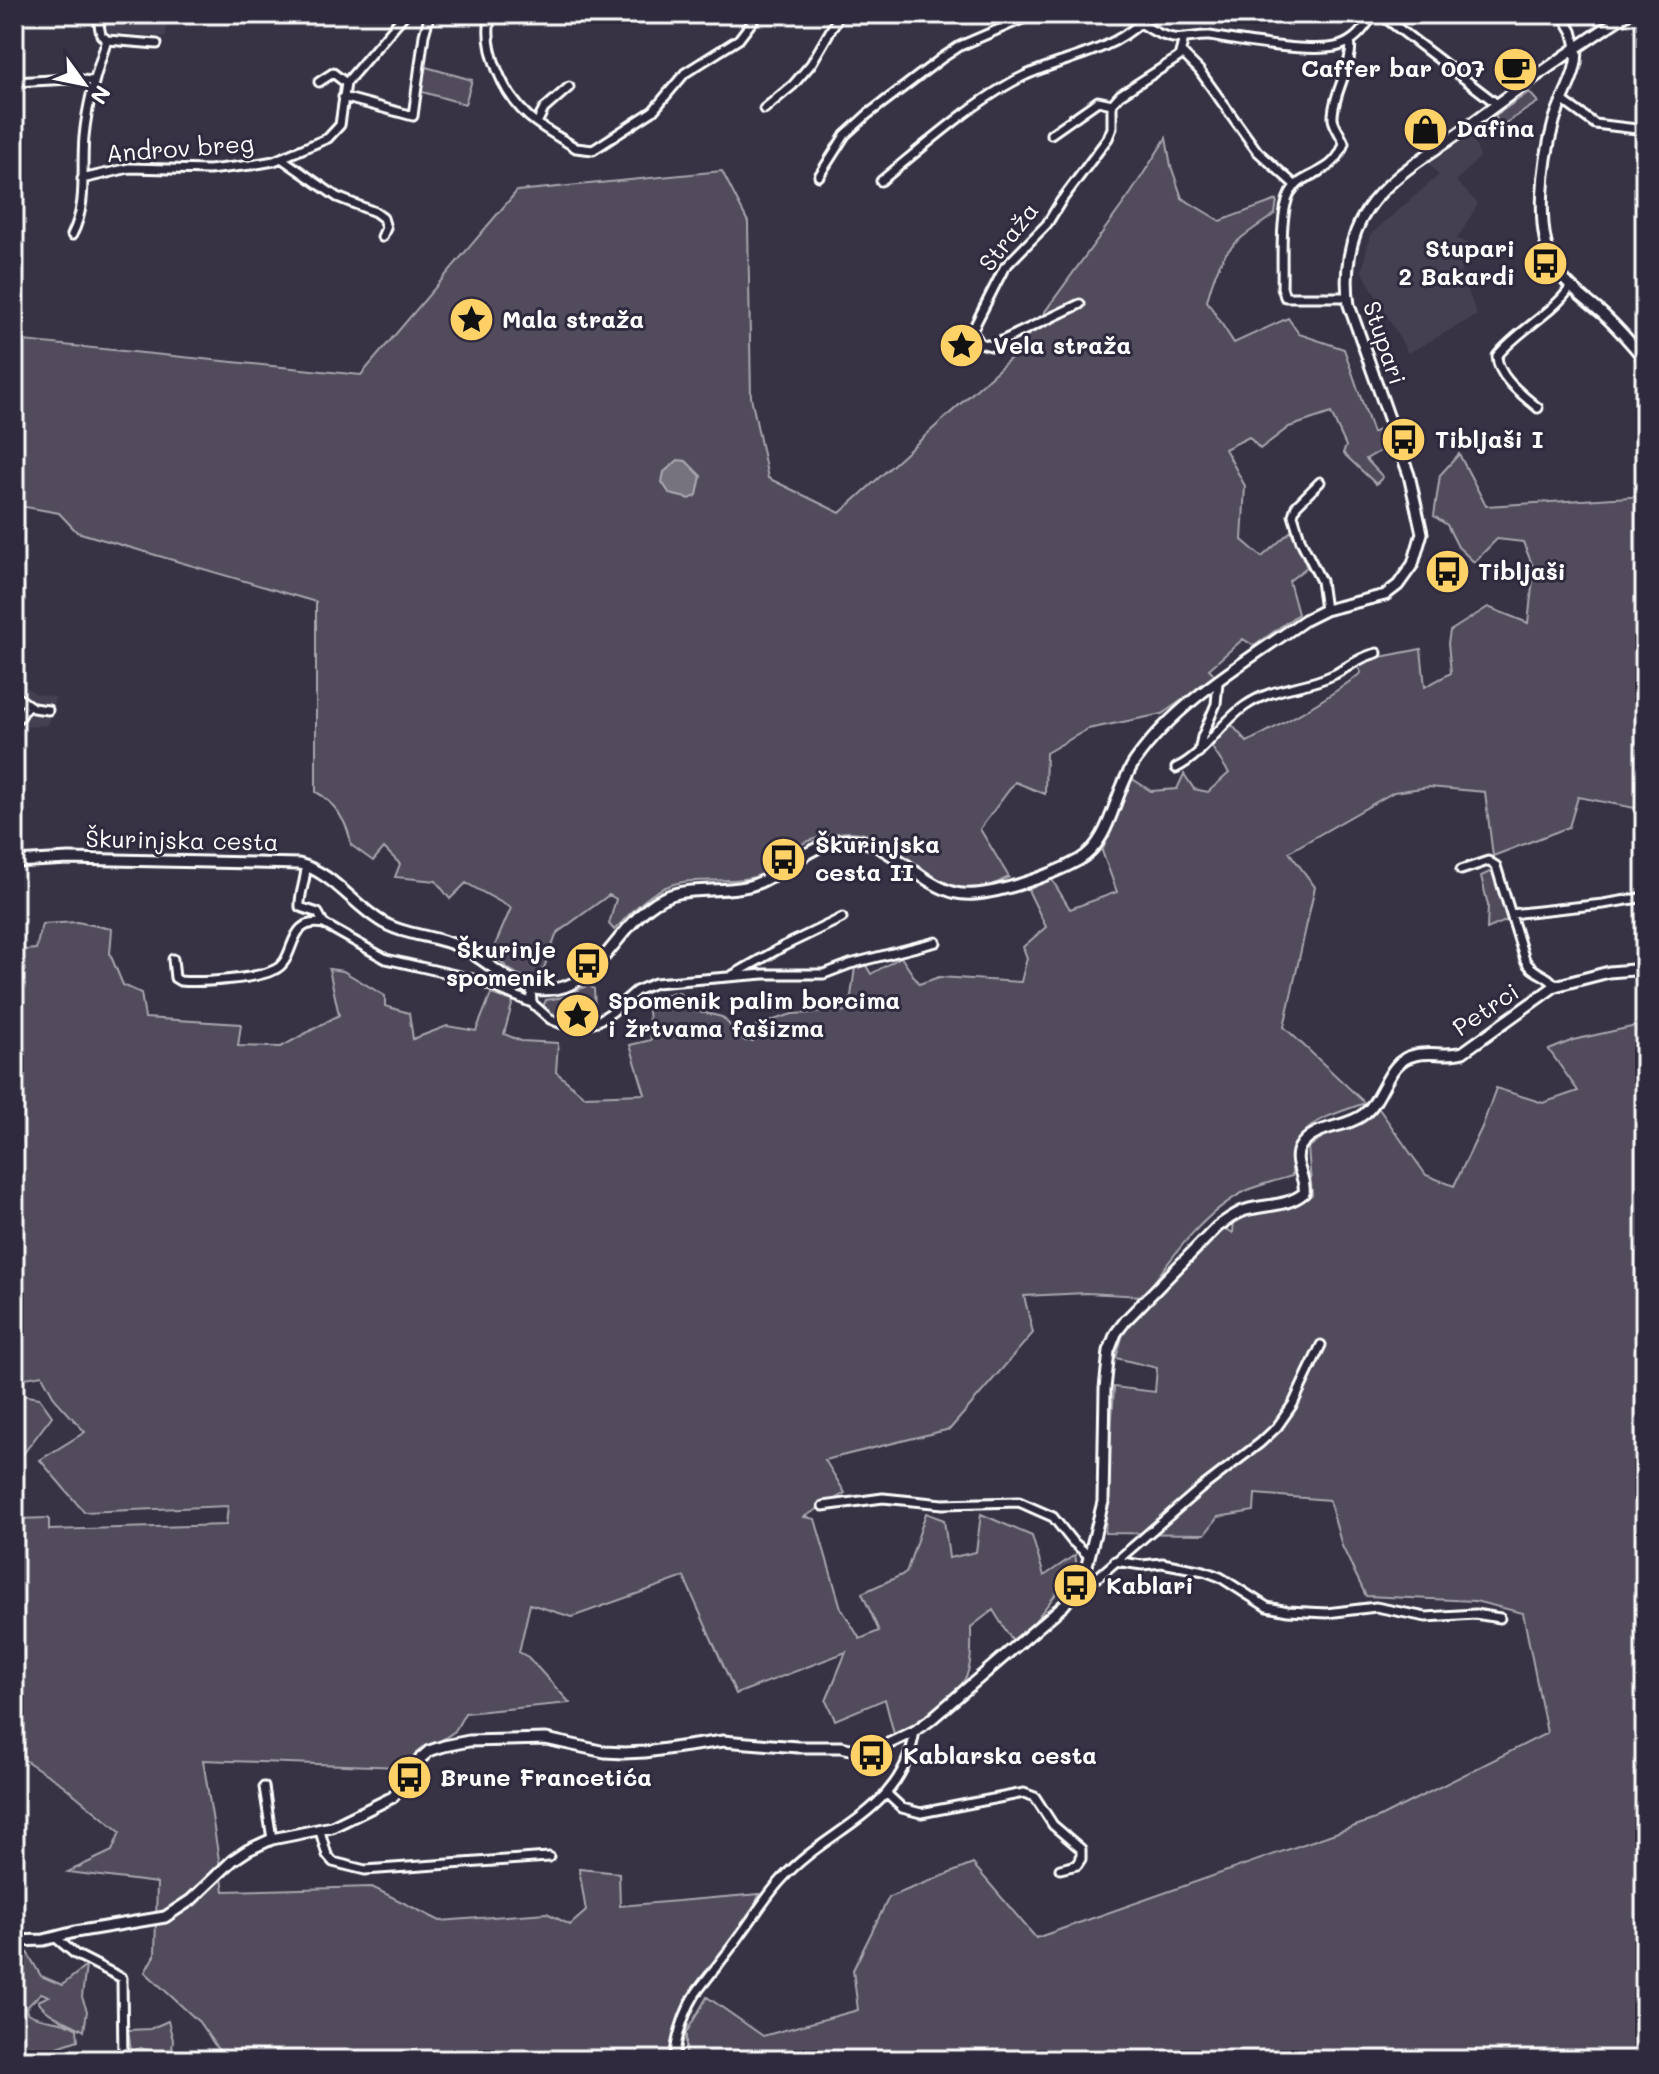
<svg xmlns="http://www.w3.org/2000/svg" width="1659" height="2074" font-family="Mali,sans-serif">
	<style>
		.built { fill: #444051 }
		.green { fill: #514c5c; stroke: #a8a6ae; stroke-width: 2 }
		.water { fill: #76737f; stroke: #adabb2; stroke-width: 2 }
		.lines { fill: none; stroke-linecap: round; stroke-linejoin: round }
		.minor-casing { stroke: #fff; stroke-width: 13 }
		.tertiary-casing { stroke: #fff; stroke-width: 15 }
		.minor { stroke: #2f2a3d; stroke-width: 7 }
		.tertiary { stroke: #2f2a3d; stroke-width: 9 }
		.labels { text-anchor: middle; stroke-width: 6; stroke-linejoin: round; paint-order: stroke }
		.poi-label { font-size: 24px; font-weight: bold; fill: #fff; stroke: #2f2a3d; text-anchor: start }
		.street-label { font-size: 24px; fill: #fff; stroke: #2f2a3d }
	</style>
	<rect width="100%" height="100%" fill="#373345"/>
	<filter id="ink" filterUnits="userSpaceOnUse"><feTurbulence type="fractalNoise" baseFrequency=".0125" numOctaves="2"/><feDisplacementMap in="SourceGraphic" scale="16" xChannelSelector="R" yChannelSelector="G"/><feConvolveMatrix kernelMatrix="1 2 1 2 8 2 1 2 1" color-interpolation-filters="sRGB"/></filter>
	<g filter="url(#ink)">
		<path class="built" d="M104,14H166V37L121,33L118,36L108,32Z
			M1471,132L1480,157L1456,181L1478,204L1457,239L1490,250L1460,271L1477,315L1408,353L1362,271L1370,235L1439,175L1429,163Z
			M14,657L15,670L27,688L36,694L55,697L48,725L27,727L14,733Z"/>
		<path class="green" d="M426,67L472,80L465,104L419,91Z
			M1529,92L1538,102L1501,126L1495,116Z
			M1166,138L1171,166L1182,198L1220,221L1277,200L1275,214C1232,244 1221,247 1207,301L1234,343L1288,318L1299,334L1344,349L1373,433L1386,426L1389,446L1366,459L1383,477L1376,484L1343,453L1346,446L1331,413L1289,427L1260,449L1249,437L1225,449L1245,486L1242,540L1262,557L1291,531L1307,567L1289,581L1298,614L1254,646L1243,639L1209,669L1216,676L1162,714L1088,729L1046,753L1045,794L1015,782L980,829L1009,877C998,883 982,890 968,889C929,886 899,840 860,833C836,829 803,841 784,854C778,859 775,869 768,872C738,887 700,875 671,885C647,893 631,913 614,930L609,924L616,899L609,895L557,933L539,981C517,977 506,969 492,952L511,908L466,883L450,899L436,881L395,877L400,864L384,848L373,861L351,845C349,825 334,801 316,792V602L77,532L59,513L14,505V340L361,375L517,191L722,171L748,222L751,397L768,478L840,513L1012,357L1131,193Z
			M1459,454L1486,506L1645,496V810L1578,797L1569,827L1493,856L1485,792L1429,787L1394,792L1289,852L1315,887L1284,1027L1365,1103C1323,1118 1290,1124 1292,1176C1278,1180 1263,1184 1250,1189C1204,1210 1172,1257 1144,1296L1086,1293L1024,1296L1033,1333L950,1429L825,1460L845,1493L804,1517L815,1519L841,1608L860,1639L879,1631L862,1593L906,1573L926,1513L944,1520L949,1558L976,1552L981,1514L1032,1536L1044,1576L1075,1555L1077,1567L1034,1622L1013,1642L993,1610L971,1627C971,1644 973,1668 963,1682C948,1706 918,1722 895,1738L885,1699L835,1720L826,1701L846,1652L736,1694L684,1577L572,1617L530,1604L519,1652L528,1657L570,1703L465,1713L455,1731L402,1767L203,1760L224,1891L372,1887L440,1921L547,1913L570,1925L586,1911L579,1869L619,1873L620,1906L760,1894C754,1905 750,1917 743,1927C715,1972 669,2002 671,2060H217L219,2051L199,2022L145,1972L155,1954L157,1883L68,1872L112,1851L120,1832L63,1785L14,1753V1519L49,1518V1530L226,1525L228,1506L84,1512L40,1460L85,1432L55,1399L42,1375L14,1380V951L36,949L42,924L77,922L112,929L110,954L123,985L141,993L145,1018L241,1024L238,1046L281,1047L339,1015L329,969L343,971L385,996V1006L409,1013L413,1039L447,1026L476,1031L491,994L513,1001L504,1034L521,1041L558,1043L556,1072L584,1096L645,1094L630,1045L651,1040L648,1011L664,995L679,992L693,1010L722,1017L745,1041H753L755,1026L792,1014L849,1011L855,967L865,964L871,974L901,957L919,984L939,977L1021,982L1027,958L1023,947L1046,927L1028,890L1051,878L1070,909L1117,892L1102,851C1114,827 1119,802 1131,778L1151,791L1177,789L1184,774L1194,789L1208,792L1229,773L1211,746L1231,724L1247,742C1287,722 1326,700 1361,673L1357,663L1360,661L1421,649L1425,687L1451,673L1448,643L1450,631L1488,607L1528,623L1534,569L1523,542L1497,539L1474,562L1458,547L1447,525L1434,516L1440,475Z
			M1494,870L1508,920L1487,929L1488,905L1481,876Z
			M588,985L594,989L595,1008L587,1020C570,1026 555,1020 542,1009L546,1000L564,997Z
			M1645,1024V2060H686V2033L707,1997L763,2036L858,2010L853,1970L889,1897L973,1864L1036,1938L1378,1818L1547,1733L1523,1613L1475,1601L1366,1596L1342,1546L1329,1500L1255,1494L1254,1511L1218,1517L1205,1534L1105,1533L1114,1387L1155,1392L1157,1368L1116,1358L1124,1331L1225,1228L1233,1233L1234,1220L1257,1211L1281,1210L1312,1195L1308,1148L1332,1130L1364,1121L1377,1106L1426,1175L1454,1186L1482,1127L1496,1088L1543,1103L1578,1091L1549,1050L1573,1040Z
			M14,1394L39,1398L52,1416L14,1466Z
			M14,1947H24L41,1976L62,1985L86,1966L82,1997L87,2011L84,2031C69,2021 47,2017 38,2001L49,1996L41,1993L26,2008L27,2013C45,2023 58,2017 77,2029L78,2040L49,2050L33,2046L22,2048L14,2035V2000L17,1999L14,1989Z
			M168,2021L173,2040L171,2060H153L154,2053L141,2048L131,2051L128,2030L150,2029Z"/>
		<path class="water" d="M678,460L686,461L701,476L697,495L690,499L670,494L662,482L664,472Z"/>
		<g class="lines">
			<defs>
				<path id="minor" d="M491,14C482,47 503,94 529,117C543,129 561,138 576,148L593,150L653,111L685,73L739,39L758,14
					M1130,14C1142,25 1157,35 1173,38C1185,40 1197,35 1210,36C1239,41 1312,54 1339,46C1356,41 1364,28 1374,14
					M1380,14L1497,104
					M1562,14L1572,31L1576,46
					M107,40L157,44
					M1181,52L1199,70L1257,151L1296,186
					M14,82L70,79L94,81
					M319,82L333,73L346,83
					M343,97L413,116L424,35L430,14
					M1562,100L1595,124L1645,130
					M1112,104L1120,95L1179,57L1184,38
					M764,109L793,85L811,64L840,14
					M537,123L544,109L569,87
					M1051,134L1098,101L1112,104
					M281,158L337,197L375,212L383,218L386,228L382,237
					M819,176L845,135L868,114L942,58L960,46L1034,14
					M82,179L129,168L209,170L251,165L274,161L328,138L340,125L346,83L405,14
					M881,181C923,147 976,99 1024,76C1063,58 1108,53 1140,23
					M72,235C88,204 81,171 84,137C87,104 96,72 107,40L101,35L97,14
					M1347,297H1285L1282,287C1283,263 1279,214 1290,193C1303,170 1334,177 1344,143C1341,135 1334,126 1333,119C1332,94 1355,61 1350,41
					M1080,304L991,346L980,343L972,331L1004,268L1047,224L1061,201L1108,138L1112,128V104
					M1538,408C1523,395 1498,378 1497,356C1519,329 1550,316 1571,287
					M1320,482L1296,506L1293,515L1301,541L1321,581L1325,610
					M14,695L33,708L48,710
					M14,721L21,716L27,705
					M1199,752L1202,737L1216,704L1218,682
					M1176,768C1205,754 1219,724 1245,706C1274,686 1304,689 1333,675C1349,667 1359,657 1377,653
					M306,866C306,881 299,894 300,907L318,913L324,924
					M1461,870L1488,861L1496,866L1525,960C1532,974 1549,974 1555,986
					M1511,914L1603,904L1645,897
					M173,959L175,978L180,981C201,983 255,979 274,970C298,960 285,917 324,924L386,959L477,980L532,1003
					M731,976L784,946L842,918
					M531,988L532,1003L550,1019L562,1024L581,1025L598,1021L612,1012L636,991L655,983L764,974H824L850,964L936,942
					M823,1506L883,1498L943,1504L1019,1502L1053,1517L1072,1541L1088,1555
					M1115,1561L1142,1565L1162,1563L1204,1571L1220,1577L1267,1607L1288,1611L1327,1613L1376,1607L1426,1617L1475,1614L1500,1618
					M1083,1581L1088,1582L1098,1577L1200,1489L1260,1443L1277,1427L1293,1404L1321,1345
					M264,1787L272,1839
					M887,1794L902,1808L921,1813L1024,1793L1035,1797L1053,1825L1081,1849V1859L1077,1865L1060,1869
					M320,1831L327,1855L333,1862L365,1870L549,1857
					M56,1938L75,1954L122,1978L123,2060
					M674,2060C677,2035 683,2014 696,1993C711,1973 727,1954 741,1934C755,1915 767,1895 782,1879C830,1826 902,1813 915,1731"/>
				<path id="tertiary" d="M1576,46C1581,71 1560,98 1554,122C1543,161 1534,232 1555,267C1567,287 1587,300 1604,315C1619,329 1632,344 1645,360
					M14,862L69,859L299,864C331,872 352,903 379,920C403,936 435,935 460,947C487,959 505,983 535,989C592,998 612,935 649,907C680,882 713,895 749,886C779,878 800,852 830,843C882,826 911,882 956,893C985,900 1052,875 1079,860C1112,841 1113,793 1135,761C1177,701 1247,661 1305,620L1325,610L1385,595L1398,585L1413,564L1422,533L1409,475L1349,305C1344,273 1349,237 1367,210C1388,178 1425,157 1456,135C1512,93 1568,52 1627,14
					M14,1941L44,1940L75,1932L165,1917L191,1900L233,1860L248,1850L272,1839L332,1827L393,1797L421,1758L429,1751L444,1746L469,1741L546,1739L605,1752L624,1753L645,1752L723,1741L798,1747H841L869,1753L915,1731L929,1721L1064,1605L1083,1581L1103,1502L1105,1389L1109,1351L1116,1333L1126,1320L1217,1227C1226,1221 1235,1213 1246,1210C1267,1204 1287,1207 1304,1193C1307,1178 1291,1162 1300,1147C1314,1124 1346,1129 1364,1114C1384,1099 1387,1060 1415,1055C1431,1051 1446,1057 1463,1052L1555,986L1609,972L1645,969"/>
			</defs>
			<use href="#minor" class="minor-casing"/>
			<use href="#tertiary" class="tertiary-casing"/>
			<use href="#minor" class="minor"/>
			<use href="#tertiary" class="tertiary"/>
		</g>
	</g>
	<defs>
		<symbol id="cafe-disc" viewBox="-11 -11 22 22"><circle r="9.5" fill="#ffd166" stroke="#2f2a3d"/><path d="M-5.5-4.5H6V0H3Q3 3.5 0 3.5H-2.5Q-5.5 3.5-5.5 0ZM3-3.2v2h1.7v-2ZM-6 4.5H4V6H-6Z" fill="#111"/></symbol>
		<symbol id="shop-disc" viewBox="-11 -11 22 22"><circle r="9.5" fill="#ffd166" stroke="#2f2a3d"/><path d="M-5-2.5h2.3a2.7 3.5 0 0 1 5.4 0H5L5.5 6h-11ZM-1.5-2.5h3a1.5 2.3 0 0 0-3 0Z" fill="#111"/></symbol>
		<symbol id="bus-disc" viewBox="-11 -11 22 22"><circle r="9.5" fill="#ffd166" stroke="#2f2a3d"/><path d="M-5-6H5V4H4V6H2V4H-2V6H-4V4H-5ZM-3.5-4V0h7V-4ZM-3.5 1.2v1.5H-2V1.2ZM2 1.2v1.5H3.5V1.2Z" fill="#111"/></symbol>
		<symbol id="sight-disc" viewBox="-11 -11 22 22"><circle r="9.5" fill="#ffd166" stroke="#2f2a3d"/><path d="M0-6L1.8-2.2L6-1.7L2.9 1.2L3.7 5.4L0 3.3L-3.7 5.4L-2.9 1.2L-6-1.7L-1.8-2.2Z" fill="#111"/></symbol>
	</defs>
	<g fill-rule="evenodd">
		<use href="#cafe-disc" x="1490" y="44" width="51" height="51"/>
		<use href="#shop-disc" x="1400" y="104" width="51" height="51"/>
		<use href="#bus-disc" x="1520" y="238" width="51" height="51"/>
		<use href="#sight-disc" x="446" y="294" width="51" height="51"/>
		<use href="#sight-disc" x="936" y="320" width="51" height="51"/>
		<use href="#bus-disc" x="1378" y="414" width="51" height="51"/>
		<use href="#bus-disc" x="1422" y="546" width="51" height="51"/>
		<use href="#bus-disc" x="758" y="834" width="51" height="51"/>
		<use href="#bus-disc" x="562" y="938" width="51" height="51"/>
		<use href="#sight-disc" x="552" y="990" width="51" height="51"/>
		<use href="#bus-disc" x="1050" y="1560" width="51" height="51"/>
		<use href="#bus-disc" x="846" y="1730" width="51" height="51"/>
		<use href="#bus-disc" x="384" y="1752" width="51" height="51"/>
	</g>
	<g class="labels">
		<g class="poi-label">
			<text x="1485" y="77" text-anchor="end">Caffer bar 007</text>
			<text x="1456" y="137">Dafina</text>
			<text x="1515" y="257" text-anchor="end">Stupari<tspan x="1515" dy="28">2 Bakardi</tspan></text>
			<text x="502" y="328">Mala straža</text>
			<text x="993" y="354">Vela straža</text>
			<text x="1435" y="448">Tibljaši I</text>
			<text x="1478" y="580">Tibljaši</text>
			<text x="815" y="853">Škurinjska<tspan x="815" dy="28">cesta II</tspan></text>
			<text x="556" y="958" text-anchor="end">Škurinje<tspan x="556" dy="28">spomenik</tspan></text>
			<text x="608" y="1009">Spomenik palim borcima<tspan x="608" dy="28">i žrtvama fašizma</tspan></text>
			<text x="1106" y="1594">Kablari</text>
			<text x="903" y="1764">Kablarska cesta</text>
			<text x="440" y="1786">Brune Francetića</text>
		</g>
		<g class="street-label">
			<text transform="translate(180 149) rotate(-4)" y="8">Androv breg</text>
			<text transform="translate(1009 237) rotate(-52)" y="8">Straža</text>
			<text transform="translate(1384 343) rotate(71)" y="8">Stupari</text>
			<text transform="translate(182 841) rotate(1)" y="8">Škurinjska cesta</text>
			<text transform="translate(1486 1010) rotate(-34)" y="8">Petrci</text>
		</g>
	</g>
	<rect width="1659" height="2074" fill="none" stroke="#2f2a3d" stroke-width="48"/>
	<rect x="24" y="24" width="1611" height="2026" fill="none" stroke="#fff" stroke-width="3" filter="url(#ink)"/>
	<g transform="translate(84 84) rotate(123)" stroke="#2f2a3d" stroke-width="6" paint-order="stroke">
	<path d="M0-6L14 30L0 20L-14 30Z" fill="#ffffff"/>
	<text y="-12" font-size="22" font-weight="bold" text-anchor="middle" fill="#ffffff">N</text>
	</g>
</svg>
